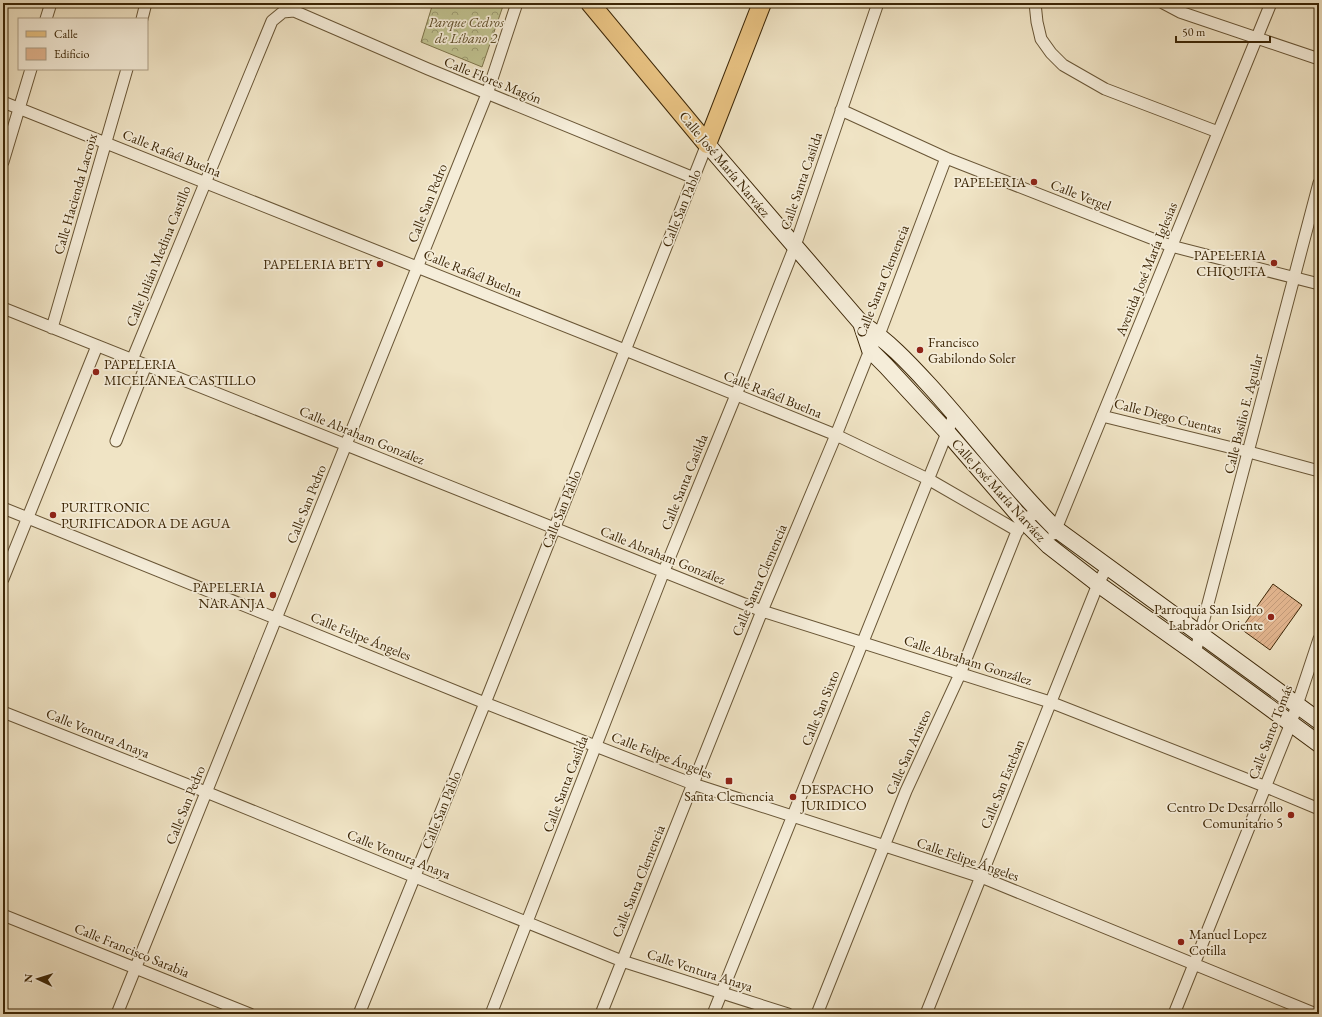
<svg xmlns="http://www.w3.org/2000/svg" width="1322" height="1017" font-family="'EB Garamond',serif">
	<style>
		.forest { fill: url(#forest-crowns); stroke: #7e744b }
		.building { fill: url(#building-hatch); stroke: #3c2606 }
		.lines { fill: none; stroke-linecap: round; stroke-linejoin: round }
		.street-casing { stroke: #695636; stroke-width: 13 }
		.secondary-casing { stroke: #3c2606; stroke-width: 18 }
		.primary-casing { stroke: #3c2606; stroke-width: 20 }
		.street { stroke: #f5edd9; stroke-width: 11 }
		.secondary { stroke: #f5edd9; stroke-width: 16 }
		.primary { stroke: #e8c282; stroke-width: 18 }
		.poi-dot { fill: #8f2418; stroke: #f5edd9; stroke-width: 1.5 }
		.labels { text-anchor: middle; stroke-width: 3.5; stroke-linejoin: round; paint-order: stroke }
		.park-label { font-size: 14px; font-style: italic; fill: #5d4d28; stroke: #f5edd9 }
		.street-label { font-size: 14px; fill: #3c2606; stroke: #f5edd9 }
		.poi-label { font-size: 14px; fill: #3c2606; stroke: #f5edd9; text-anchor: end }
	</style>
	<defs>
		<pattern id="forest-crowns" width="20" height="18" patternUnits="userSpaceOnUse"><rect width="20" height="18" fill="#c0c290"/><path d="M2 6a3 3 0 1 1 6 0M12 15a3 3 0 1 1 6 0" fill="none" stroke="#9d9d74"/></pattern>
		<pattern id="building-hatch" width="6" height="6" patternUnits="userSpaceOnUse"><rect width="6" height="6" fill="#e3b690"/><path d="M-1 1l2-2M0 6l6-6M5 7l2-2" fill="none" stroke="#c49c7b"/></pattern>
	</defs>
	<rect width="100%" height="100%" fill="#f0e4c5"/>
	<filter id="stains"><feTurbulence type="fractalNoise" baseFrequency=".005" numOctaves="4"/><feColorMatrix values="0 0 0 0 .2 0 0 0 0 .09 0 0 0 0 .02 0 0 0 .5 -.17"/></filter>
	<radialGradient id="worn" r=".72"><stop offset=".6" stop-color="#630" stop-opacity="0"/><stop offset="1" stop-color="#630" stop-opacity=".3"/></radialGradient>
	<path class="forest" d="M433,3H504L482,67L421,42Z"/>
	<path class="building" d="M1273,584L1302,605L1270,650L1241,629Z"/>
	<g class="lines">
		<defs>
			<path id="street" d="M1035,3L1037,22L1041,39L1051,53L1063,65L1105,89L1218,132
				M1163,3L1180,12L1319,59
				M46,19L51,3
				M142,19L146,3
				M3,102L625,350L836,435L928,479L1018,531
				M841,110L946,158L1171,246L1319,284
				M3,162L31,69
				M3,308L762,611L1050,702L1264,786L1319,809
				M52,328L127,69
				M132,360L272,21L283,12L294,11L428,69L694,178
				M1102,416L1249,452L1319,471
				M116,441L146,365
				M3,508L485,703L693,784L981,877L1316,1014
				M1054,534L1271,3
				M3,579L97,346
				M1195,653L1319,183
				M3,712L206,792L622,961L788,1014
				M3,915L250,1014
				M117,1014L487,94L517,3
				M359,1014L485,703L707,144
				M491,1014L664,571L736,395L795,246L878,3
				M601,1014L762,611L836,435L870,350L879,335L946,158
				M713,1014L955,413
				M817,1014L906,791L960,674L1022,519L1039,513
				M926,1014L1098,584L1107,567
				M1174,1014L1291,723L1319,639"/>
			<path id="secondary" d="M707,144L861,323C888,341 907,361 929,385C972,432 1010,484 1056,529L1319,721
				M861,323L870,350L886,366L947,432L1022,519L1049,546L1098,584L1195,653L1319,744"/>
			<path id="primary" d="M590,3L707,144L762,3"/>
		</defs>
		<use href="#street" class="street-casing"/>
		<use href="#secondary" class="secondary-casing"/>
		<use href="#primary" class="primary-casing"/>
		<use href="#street" class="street"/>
		<use href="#secondary" class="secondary"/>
		<use href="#primary" class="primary"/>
	</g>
	<g class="poi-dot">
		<circle cx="1034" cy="182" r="4"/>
		<circle cx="1274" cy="263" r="4"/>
		<circle cx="380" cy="264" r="4"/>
		<circle cx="920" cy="350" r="4"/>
		<circle cx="96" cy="372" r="4"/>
		<circle cx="53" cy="515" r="4"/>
		<circle cx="273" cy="595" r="4"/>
		<circle cx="1271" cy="617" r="4"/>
		<rect x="725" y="777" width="8" height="8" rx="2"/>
		<circle cx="793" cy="797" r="4"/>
		<circle cx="1291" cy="815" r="4"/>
		<circle cx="1181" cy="942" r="4"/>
	</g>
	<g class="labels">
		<g class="park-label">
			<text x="466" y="27">Parque Cedros<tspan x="466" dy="16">de Líbano 2</tspan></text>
		</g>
		<g class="street-label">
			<text transform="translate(493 80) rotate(22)" y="5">Calle Flores Magón</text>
			<text transform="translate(172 153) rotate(22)" y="5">Calle Rafaél Buelna</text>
			<text transform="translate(725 164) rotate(50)" y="5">Calle José María Narváez</text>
			<text transform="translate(801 181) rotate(-71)" y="5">Calle Santa Casilda</text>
			<text transform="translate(75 194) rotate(-74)" y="5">Calle Hacienda Lacroix</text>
			<text transform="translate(1081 195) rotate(21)" y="5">Calle Vergel</text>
			<text transform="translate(427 203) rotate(-68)" y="5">Calle San Pedro</text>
			<text transform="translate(681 208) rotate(-68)" y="5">Calle San Pablo</text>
			<text transform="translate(158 256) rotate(-68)" y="5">Calle Julián Medina Castillo</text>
			<text transform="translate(1146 269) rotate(-68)" y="5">Avenida José María Iglesias</text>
			<text transform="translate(473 273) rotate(22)" y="5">Calle Rafaél Buelna</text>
			<text transform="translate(882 281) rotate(-68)" y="5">Calle Santa Clemencia</text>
			<text transform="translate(773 394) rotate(22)" y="5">Calle Rafaél Buelna</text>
			<text transform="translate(1243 414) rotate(-76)" y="5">Calle Basilio E. Aguilar</text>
			<text transform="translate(1168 416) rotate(14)" y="5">Calle Diego Cuentas</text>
			<text transform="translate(362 435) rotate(22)" y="5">Calle Abraham González</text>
			<text transform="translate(684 482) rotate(-68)" y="5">Calle Santa Casilda</text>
			<text transform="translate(999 490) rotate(48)" y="5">Calle José María Narváez</text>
			<text transform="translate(306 504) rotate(-68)" y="5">Calle San Pedro</text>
			<text transform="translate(561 509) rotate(-68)" y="5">Calle San Pablo</text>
			<text transform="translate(663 555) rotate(22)" y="5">Calle Abraham González</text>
			<text transform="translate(759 580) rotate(-67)" y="5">Calle Santa Clemencia</text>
			<text transform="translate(361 636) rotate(22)" y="5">Calle Felipe Ángeles</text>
			<text transform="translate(968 660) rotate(18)" y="5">Calle Abraham González</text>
			<text transform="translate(820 708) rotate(-68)" y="5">Calle San Sixto</text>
			<text transform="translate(1270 732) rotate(-69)" y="5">Calle Santo Tomás</text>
			<text transform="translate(98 733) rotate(22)" y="5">Calle Ventura Anaya</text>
			<text transform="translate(908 752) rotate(-66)" y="5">Calle San Aristeo</text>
			<text transform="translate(662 755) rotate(21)" y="5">Calle Felipe Ángeles</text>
			<text transform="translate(565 784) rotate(-69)" y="5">Calle Santa Casilda</text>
			<text transform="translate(1002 784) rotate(-68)" y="5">Calle San Esteban</text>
			<text transform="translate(185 805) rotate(-68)" y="5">Calle San Pedro</text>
			<text transform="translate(441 810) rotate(-68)" y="5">Calle San Pablo</text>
			<text transform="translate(399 854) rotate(22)" y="5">Calle Ventura Anaya</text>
			<text transform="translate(968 859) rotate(19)" y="5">Calle Felipe Ángeles</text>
			<text transform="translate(638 881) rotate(-68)" y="5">Calle Santa Clemencia</text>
			<text transform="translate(132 950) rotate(22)" y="5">Calle Francisco Sarabia</text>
			<text transform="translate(700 970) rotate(18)" y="5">Calle Ventura Anaya</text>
		</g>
		<g class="poi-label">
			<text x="1026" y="187">PAPELERIA</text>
			<text x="1266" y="260">PAPELERIA<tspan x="1266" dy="16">CHIQUITA</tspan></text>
			<text x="372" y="269">PAPELERIA BETY</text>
			<text x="928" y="347" text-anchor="start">Francisco<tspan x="928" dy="16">Gabilondo Soler</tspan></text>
			<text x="104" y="369" text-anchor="start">PAPELERIA<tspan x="104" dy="16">MICELANEA CASTILLO</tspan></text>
			<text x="61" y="512" text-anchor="start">PURITRONIC<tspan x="61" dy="16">PURIFICADORA DE AGUA</tspan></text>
			<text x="265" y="592">PAPELERIA<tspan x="265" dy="16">NARANJA</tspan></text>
			<text x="1263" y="614">Parroquia San Isidro<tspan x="1263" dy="16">Labrador Oriente</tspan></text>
			<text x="801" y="794" text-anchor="start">DESPACHO<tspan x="801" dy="16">JURIDICO</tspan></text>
			<text x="729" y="801" text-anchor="middle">Santa Clemencia</text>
			<text x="1283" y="812">Centro De Desarrollo<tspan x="1283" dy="16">Comunitario 5</tspan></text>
			<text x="1189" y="939" text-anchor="start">Manuel Lopez<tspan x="1189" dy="16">Cotilla</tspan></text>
		</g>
	</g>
	<rect width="1322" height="1017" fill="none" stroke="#f0e4c5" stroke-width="16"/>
	<rect x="4" y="4" width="1314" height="1009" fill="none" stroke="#3c2606" stroke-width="2"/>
	<rect x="8" y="8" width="1306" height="1001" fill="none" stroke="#3c2606"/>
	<rect x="18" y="18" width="130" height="52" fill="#f5edd9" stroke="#ab9d85"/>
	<rect x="26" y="31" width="20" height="6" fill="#e8c282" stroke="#ab9d85"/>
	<text x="54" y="38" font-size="12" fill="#3c2606">Calle</text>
	<rect x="26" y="48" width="20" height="12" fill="#e3b690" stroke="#ab9d85"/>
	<text x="54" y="58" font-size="12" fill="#3c2606">Edificio</text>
	<g transform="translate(38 979) rotate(274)" stroke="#f5edd9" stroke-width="3" paint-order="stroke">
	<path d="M0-3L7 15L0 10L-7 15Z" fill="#3c2606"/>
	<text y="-6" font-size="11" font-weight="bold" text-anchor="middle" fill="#3c2606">N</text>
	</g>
	<path d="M1176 36v6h94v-6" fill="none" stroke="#3c2606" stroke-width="2"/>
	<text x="1182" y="36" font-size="12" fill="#3c2606" stroke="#f5edd9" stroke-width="3" paint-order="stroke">50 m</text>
	<rect width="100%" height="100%" filter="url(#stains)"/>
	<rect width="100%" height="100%" fill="url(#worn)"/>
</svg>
